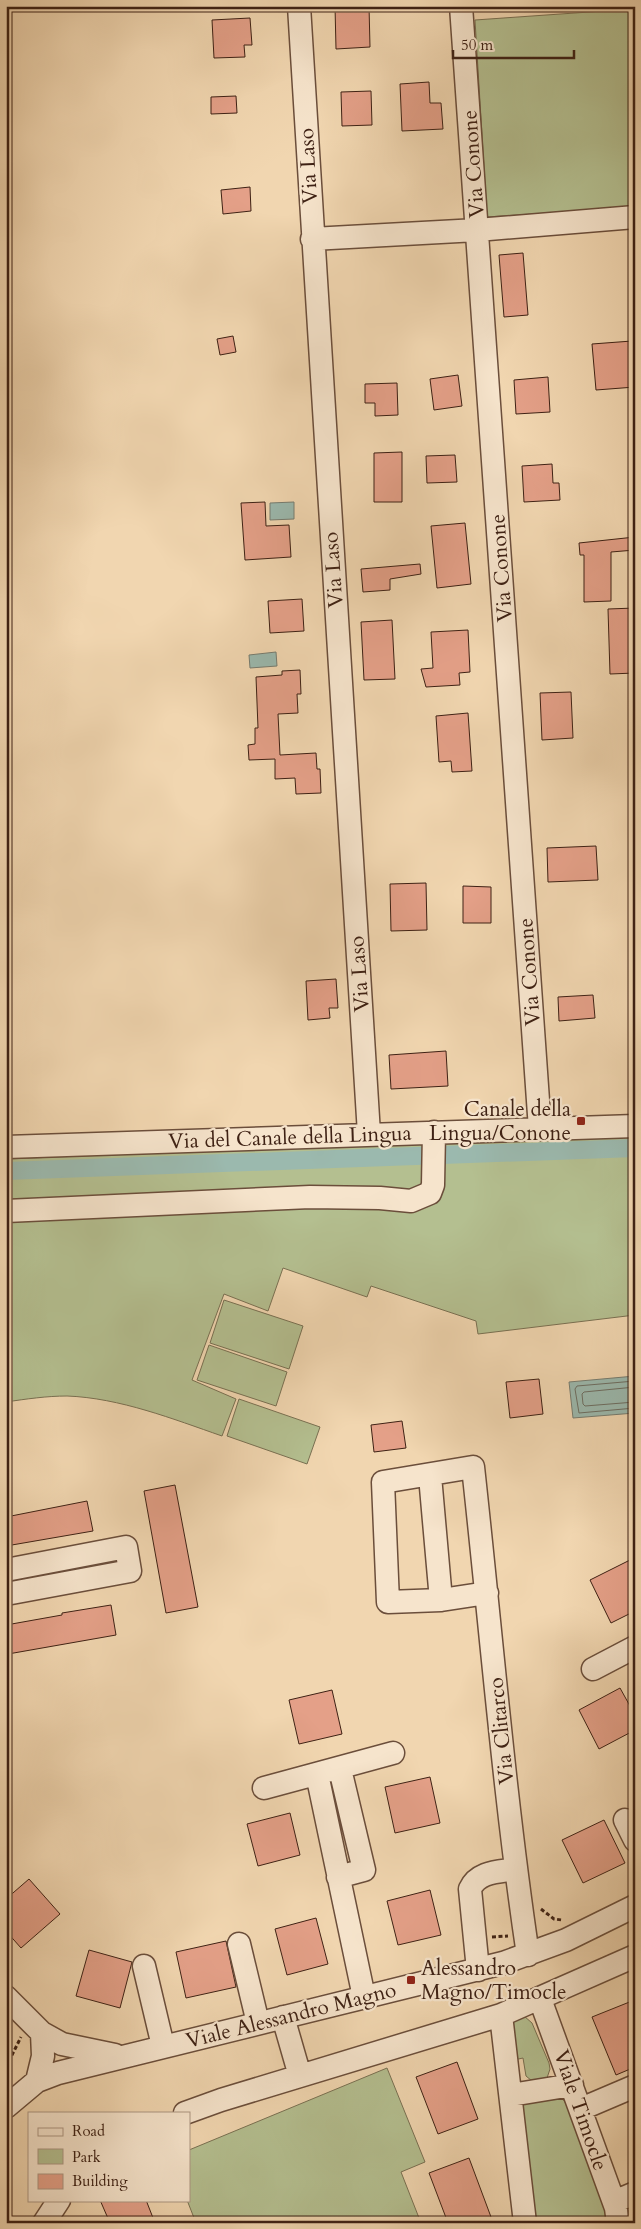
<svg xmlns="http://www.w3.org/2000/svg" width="641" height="2229" font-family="Cardo,serif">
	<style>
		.green { fill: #b4bf90; stroke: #797052 }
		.water { fill: #9bb9ae; stroke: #767c70 }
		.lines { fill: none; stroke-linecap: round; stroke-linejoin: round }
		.shore { stroke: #6c6d61; stroke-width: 1 }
		.canal { stroke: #9bb9ae; stroke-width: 18 }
		.building { fill: #e4a088; stroke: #3e2114 }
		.minor-casing { stroke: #6b4e3b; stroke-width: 25 }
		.path { stroke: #3e2114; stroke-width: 3; stroke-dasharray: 4 2.5; stroke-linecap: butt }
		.minor { stroke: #f6e4cc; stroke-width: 22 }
		.poi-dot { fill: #8f2418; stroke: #f6e4cc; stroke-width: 2 }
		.labels { text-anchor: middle; stroke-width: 4.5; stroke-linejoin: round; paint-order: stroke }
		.street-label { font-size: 21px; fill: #3e2114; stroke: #f6e4cc }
		.poi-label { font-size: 21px; fill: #3e2114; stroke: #f6e4cc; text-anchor: end }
	</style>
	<rect width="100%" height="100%" fill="#f1d6b0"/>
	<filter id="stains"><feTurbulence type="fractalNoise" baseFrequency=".004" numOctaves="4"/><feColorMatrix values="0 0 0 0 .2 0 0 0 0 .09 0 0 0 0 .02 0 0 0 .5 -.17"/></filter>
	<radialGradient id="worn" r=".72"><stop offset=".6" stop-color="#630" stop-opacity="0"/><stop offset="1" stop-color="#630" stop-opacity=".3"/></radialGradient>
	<path class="green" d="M632,9L635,44V207L487,217L475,20Z
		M635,1134V1315L478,1334L476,1321L371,1286L367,1297L283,1268L268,1311L224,1294L192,1380L236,1399L222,1436C173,1419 120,1398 67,1396C47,1396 26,1399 6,1402V1159Z
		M224,1300L303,1326L289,1369L210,1343Z
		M209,1345L287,1372L276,1406L197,1380Z
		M239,1399L320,1427L307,1464L227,1436Z
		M524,2016L532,2023L549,2063L550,2069L547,2078L532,2081L526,2076L523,2058L514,2060L511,2019Z
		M387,2068L425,2162L401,2172L421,2223H196L187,2200H189V2150Z
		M562,2098L567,2105L610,2223H535L521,2109L523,2103Z"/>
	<path class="water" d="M294,502V519L270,520V503Z
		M276,652L277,666L250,668L249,655Z
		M635,1376V1413L573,1418L569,1382Z"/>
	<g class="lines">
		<path class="shore" d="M635,1381L577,1386L575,1389L579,1413L635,1408
			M635,1387L584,1392L582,1394L583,1404L585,1406L635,1402"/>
		<path class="canal" d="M6,1171L635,1148"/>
	</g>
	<path class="building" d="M335,6H369L370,47L336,49Z
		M250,18L252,45H244L245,57L214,58L212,20Z
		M429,82L430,103H441L443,129L402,131L400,84Z
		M371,91L372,125L342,126L341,92Z
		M236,96L237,113L211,114V97Z
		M250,187L251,211L223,214L221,190Z
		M523,253L528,315L504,317L499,255Z
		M233,336L236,352L220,355L217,339Z
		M632,341L635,387L596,390L592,344Z
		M458,375L462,406L434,410L430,379Z
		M548,377L550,412L516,414L514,380Z
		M397,383L398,415L375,416V403H365V384Z
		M402,452V502H374V453Z
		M455,455L457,482L427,483L426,456Z
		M552,464L553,483H559L560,500L524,502L522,466Z
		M265,502L266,526L289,525L291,557L245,560L241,503Z
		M465,523L471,584L437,588L431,526Z
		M635,537V550L611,552V601L584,602V555H580L579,543Z
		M420,564L421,574L390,579V590L363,592L361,569Z
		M302,599L304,631L270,633L268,601Z
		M635,608V673L610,674L608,609Z
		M392,620L395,679L364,680L361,622Z
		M468,630L470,672L459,673L460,685L426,687L421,669L433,668L431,632Z
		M300,670L301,694H297L298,713L278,714L280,755L316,753L317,769H320L321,793L296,794L295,778L275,779V759L249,760L248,745L255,744V728H258L256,677L282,675V671Z
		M571,692L573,738L542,740L540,693Z
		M468,713L472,771L452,772L451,761L439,762L436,716Z
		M596,846L598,880L548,882L547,848Z
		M426,883L427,930L391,931L390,884Z
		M463,886L491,887V923H463Z
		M336,979L338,1008H329L330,1018L308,1020L306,981Z
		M593,995L595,1018L559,1021L558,997Z
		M446,1051L448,1086L391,1089L389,1055Z
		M539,1379L543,1414L510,1418L506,1382Z
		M402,1421L406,1448L374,1452L371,1425Z
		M175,1485L198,1607L166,1613L144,1491Z
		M87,1501L93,1531L6,1546V1517Z
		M630,1560L635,1570V1611L611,1623L590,1580Z
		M111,1605L116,1635L8,1654L6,1625L62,1615V1613Z
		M620,1688L635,1715V1730L599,1749L579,1710Z
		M332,1690L342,1734L299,1744L289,1700Z
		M430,1777L440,1823L395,1833L385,1787Z
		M290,1813L300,1855L258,1866L247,1824Z
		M604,1820L625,1863L583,1883L562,1840Z
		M29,1879L60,1914L21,1948L6,1931V1899Z
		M430,1890L441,1935L398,1945L387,1901Z
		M316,1918L328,1964L287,1975L275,1929Z
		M226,1941L236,1987L186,1998L176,1952Z
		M89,1950L132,1962L120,2008L76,1996Z
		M632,2001L635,2008V2067L616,2075L592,2017Z
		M457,2062L478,2119L438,2134L416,2077Z
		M469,2158L491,2217L476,2223H448L429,2173Z
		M100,2200H146L155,2223H110Z"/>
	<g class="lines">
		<defs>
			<path id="minor" d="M299,6L369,1134
				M461,6L540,1129
				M312,239L477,230L635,217
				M6,1147L635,1126
				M6,1211L310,1197L380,1198L411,1201L430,1193L433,1185L434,1132
				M430,1476L441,1600
				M6,1570L126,1547L130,1571L6,1594
				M487,1593L441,1600L388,1602L383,1482L473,1467C491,1630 504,1794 528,1955
				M593,1669L635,1647
				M317,1774L364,1997
				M264,1788L393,1753
				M625,1820L635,1840
				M338,1877L364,1870L340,1769
				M239,1944L258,2023
				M144,1966L163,2046
				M478,1970L470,1889C478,1871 499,1872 516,1869
				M6,1997L42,2033
				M540,1999L616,2208L618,2223
				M501,2015L525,2223
				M283,2017L300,2076
				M37,2081L43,2056L42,2033L62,2044L115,2055
				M511,2095L572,2085
				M6,2107L37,2081L58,2073L503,1963L566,1940L635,1906
				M581,2109L635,2086
				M185,2113L221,2100L501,2015L635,1956
				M614,2202L635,2193
				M44,2223L59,2200"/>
		</defs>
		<use href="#minor" class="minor-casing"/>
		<path class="path" d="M541,1909L554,1919L562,1920
			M492,1937L508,1936
			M6,2067L21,2037"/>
		<use href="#minor" class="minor"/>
	</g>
	<g class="poi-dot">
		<rect x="576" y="1116" width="10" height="10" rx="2.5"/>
		<rect x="406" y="1975" width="10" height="10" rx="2.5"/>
	</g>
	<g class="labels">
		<g class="street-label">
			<text transform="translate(473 164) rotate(-94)" y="7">Via Conone</text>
			<text transform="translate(308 166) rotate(-93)" y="7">Via Laso</text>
			<text transform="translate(501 568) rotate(-94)" y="7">Via Conone</text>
			<text transform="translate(333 570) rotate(-94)" y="7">Via Laso</text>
			<text transform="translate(529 972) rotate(-94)" y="7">Via Conone</text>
			<text transform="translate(359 974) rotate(-94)" y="7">Via Laso</text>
			<text transform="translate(290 1137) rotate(-2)" y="7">Via del Canale della Lingua</text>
			<text transform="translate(501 1731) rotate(-96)" y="7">Via Clitarco</text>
			<text transform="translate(291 2015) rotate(-14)" y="7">Viale Alessandro Magno</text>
			<text transform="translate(581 2110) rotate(71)" y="7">Viale Timocle</text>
		</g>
		<g class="poi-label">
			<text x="571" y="1116">Canale della<tspan x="571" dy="24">Lingua/Conone</tspan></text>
			<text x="421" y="1975" text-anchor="start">Alessandro<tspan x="421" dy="24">Magno/Timocle</tspan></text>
		</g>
	</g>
	<rect width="641" height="2229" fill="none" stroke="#f1d6b0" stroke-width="25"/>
	<rect x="8" y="8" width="626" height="2214" fill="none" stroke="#3e2114" stroke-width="2.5"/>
	<rect x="12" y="12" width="616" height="2204" fill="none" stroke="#3e2114"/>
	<rect x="28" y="2112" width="162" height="90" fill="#f6e4cc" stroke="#ac9682"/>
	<rect x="38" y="2128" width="25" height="8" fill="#f6e4cc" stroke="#ac9682"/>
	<text x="72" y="2136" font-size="15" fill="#3e2114">Road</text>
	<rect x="38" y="2149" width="25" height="15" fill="#b4bf90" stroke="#ac9682"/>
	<text x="72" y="2162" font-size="15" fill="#3e2114">Park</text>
	<rect x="38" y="2174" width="25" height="15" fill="#e4a088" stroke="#ac9682"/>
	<text x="72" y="2186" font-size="15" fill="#3e2114">Building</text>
	<path d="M453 50v8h121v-8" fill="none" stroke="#3e2114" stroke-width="2.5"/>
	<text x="461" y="50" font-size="15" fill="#3e2114" stroke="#f6e4cc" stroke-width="4" paint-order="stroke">50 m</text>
	<rect width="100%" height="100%" filter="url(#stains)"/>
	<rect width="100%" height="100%" fill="url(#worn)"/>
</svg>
